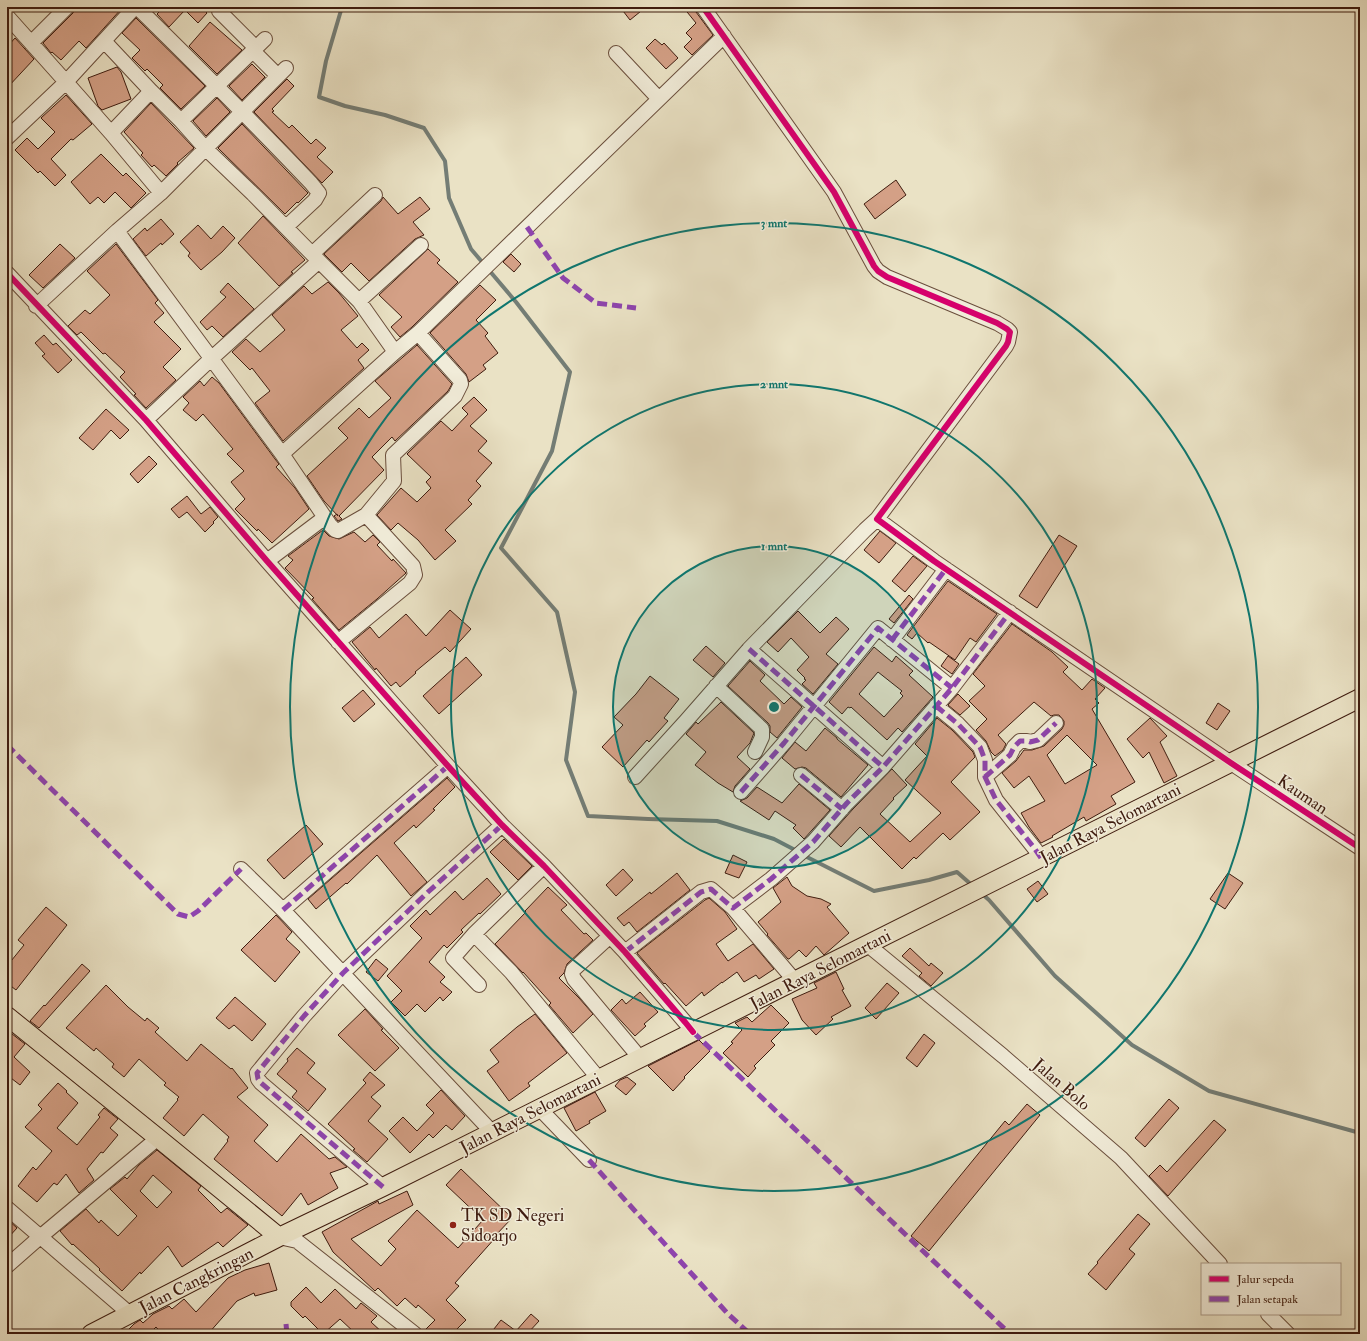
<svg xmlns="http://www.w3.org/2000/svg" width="1367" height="1341" font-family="'IM FELL Double Pica',serif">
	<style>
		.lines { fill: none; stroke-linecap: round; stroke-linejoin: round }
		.stream { stroke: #747d75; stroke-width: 4 }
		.building { fill: #d4a086; stroke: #3f1c0f; fill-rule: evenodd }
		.minor-casing { stroke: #6a4e3c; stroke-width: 16 }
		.major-casing { stroke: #3f1c0f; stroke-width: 20 }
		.minor { stroke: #f1ecd9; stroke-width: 14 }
		.major { stroke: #eae2c5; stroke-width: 18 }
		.quiet { stroke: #8e44ad; stroke-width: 5; stroke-dasharray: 10 5; stroke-linecap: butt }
		.cycleway-casing { stroke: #f1ecd9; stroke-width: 8 }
		.cycleway { stroke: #d6006c; stroke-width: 6 }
		.ring { fill: none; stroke: #0f766e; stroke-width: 2 }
		.poi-dot { fill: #8f2418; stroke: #f1ecd9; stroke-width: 1.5 }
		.labels { text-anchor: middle; stroke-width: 3; stroke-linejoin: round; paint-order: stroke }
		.street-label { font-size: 17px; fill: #3f1c0f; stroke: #f1ecd9 }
		.poi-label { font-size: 17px; fill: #3f1c0f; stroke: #f1ecd9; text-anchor: start }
		.centre { fill: #0f766e; stroke: #f1ecd9; stroke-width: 2 }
		.ring-label { font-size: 12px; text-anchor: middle; font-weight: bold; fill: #0f766e; stroke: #f1ecd9; stroke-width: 3; stroke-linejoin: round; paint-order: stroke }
	</style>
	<rect width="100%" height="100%" fill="#eae2c5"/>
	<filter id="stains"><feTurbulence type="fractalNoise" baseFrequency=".005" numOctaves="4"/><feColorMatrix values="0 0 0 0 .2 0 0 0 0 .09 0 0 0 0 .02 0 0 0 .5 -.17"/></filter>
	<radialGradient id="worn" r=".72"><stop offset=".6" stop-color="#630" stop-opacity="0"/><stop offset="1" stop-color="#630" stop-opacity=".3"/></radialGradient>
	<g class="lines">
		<path class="stream" d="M342,7L326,61L319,97L345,106L385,115L424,128L445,161L449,198L471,249L516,302L570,372L552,451L501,548L557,612L575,692L566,760L588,816L648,819L717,821L774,839L797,851
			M803,855L874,891L929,880L957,872L974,887
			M980,892L989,900L1055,976L1132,1045L1209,1091L1360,1133"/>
	</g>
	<path class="building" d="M75,7H123L86,48L79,41L61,60L52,52L51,53L43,43L73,13Z
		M164,7H201L207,13L198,23L185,10L169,27L157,14Z
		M620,7H646L630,20Z
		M683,7H695L696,12L713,35L692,55L684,47L692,39L686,33L696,23Z
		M136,18L205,86L181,109L160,88L163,85L147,69L145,71L132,58L140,50L122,33Z
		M210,22L242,50L217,74L189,46Z
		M15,38L34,59L7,88V47Z
		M655,39L662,45L664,43L678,58L666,69L646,48Z
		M252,64L265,77L242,100L229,86Z
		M117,67L121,72L131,99L102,110L98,106L88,78Z
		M287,79L294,86L272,109L274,111L272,112L289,128L292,125L311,144L316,139L326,148L317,157L333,172L322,183L254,112Z
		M66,95L92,124L73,140L71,139L51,159L66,175L55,186L40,171L38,173L15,150L27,138L38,149L55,132L41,118Z
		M217,98L230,112L206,136L193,121Z
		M151,103L194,148L177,163L178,164L166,176L154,165L152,167L141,155L143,153L124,132Z
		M242,124L308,193L298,203L297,202L285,214L218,148Z
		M101,154L123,176L126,173L146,193L131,208L115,192L104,203L98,197L90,204L71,182Z
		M896,180L906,195L875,219L864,204Z
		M383,197L398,214L420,197L430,209L413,222L424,235L415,239L369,281L351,263L342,272L324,254L381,201Z
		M263,216L305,260L291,272L293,273L279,286L238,243Z
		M161,219L174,234L162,245L161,243L146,256L133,239L145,228L147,231Z
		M198,225L211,239L223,226L235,238L222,252L201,270L188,256L190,253L180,242Z
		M60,244L75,258L43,288L29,275Z
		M116,244L158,300L155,303L164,313L154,322L181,349L163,367L176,380L146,408L134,395L136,394L120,377L125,372L105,353L103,354L81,332L77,335L68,326L85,310L90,314L110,295L87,271Z
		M428,249L440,260L437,263L458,282L412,327L400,337L391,327L402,317L379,295Z
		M511,254L521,264L514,272L503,262Z
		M328,282L339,293L358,316L341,330L357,348L362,343L369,350L358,360L364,368L283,441L255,403L270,391L252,368L250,370L232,352L246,339L260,352L285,330L272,315L304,286L312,294Z
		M228,283L254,309L223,337L212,326L207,330L200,322L226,297L220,292Z
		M480,285L496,300L476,320L488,333L485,336L498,353L483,365L486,369L469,382L466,374L430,333Z
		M44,335L53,345L56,343L72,360L58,373L42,356L45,354L35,343Z
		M417,345L452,384L448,391L395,441L392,437L372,457L384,470L339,516L342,519L338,521L334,516L337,514L338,516L324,501L307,476L348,438L338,428L359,408L369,418L391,398L375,381Z
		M212,377L219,383L275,459L279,464L276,467L295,488L309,509L272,543L258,529L257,531L235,509L245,499L231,482L244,471L227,454L233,449L203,414L196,421L183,410L189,403L183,397L200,381L204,386Z
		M474,397L487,410L470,426L487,441L478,451L492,463L476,481L481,486L468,500L472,504L445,530L456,541L435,560L418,540L398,523L391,530L377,515L401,488L417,502L431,488L426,482L431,477L407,454L441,421L452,431L468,414L462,408Z
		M106,409L129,430L120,439L111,430L93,450L79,438Z
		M149,456L157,464L138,483L130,474Z
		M187,496L201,514L210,507L218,517L213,522L214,523L205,532L187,512L179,518L171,509Z
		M323,530L329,536L339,539L354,532L365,542L373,535L380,542L377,545L392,561L393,559L406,573L377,599L339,630L312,599L314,598L285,568L293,560L288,556Z
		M880,531L896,543L879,563L864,550Z
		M1059,535L1077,546L1037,608L1019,596Z
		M913,556L927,566L905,592L892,581Z
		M948,581L997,614L976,642L970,638L955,660L929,642L928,643L917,633L912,639L907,635Z
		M909,595L913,599L894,623L889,619Z
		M450,610L471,629L450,652L445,647L415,672L416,673L400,687L396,682L391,686L376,668L375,670L352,642L370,627L379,638L406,614L426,636Z
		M798,611L820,633L836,617L849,629L826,654L838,664L813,694L802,684L806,680L804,679L805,678L797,670L809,657L791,638L778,652L767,642Z
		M1012,624L1052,652L1068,667L1063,672L1082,690L1092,679L1105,688L1095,699L1099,703L1092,709L1135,782L1111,796L1116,804L1086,821L1084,817L1052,836L1053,837L1041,843L1029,827L1021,813L1045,801L1029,776L1014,788L1002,773L1016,761L1024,750H1032L1044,746L1062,729L1064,725V721L1059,715H1054L1051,716L1034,702L998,735L1006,744L1003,750L995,756L991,752L986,741L976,730L987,719L969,701L985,686L973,674ZM1067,735L1097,765L1065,784L1047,755Z
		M706,646L725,663L713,677L693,660Z
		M874,647L892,662L896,656L913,671L909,675L933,697L902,732L898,728L887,740L851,707L850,708L848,707L842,714L829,702ZM878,672L902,691L900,693L903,696L884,717L859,694Z
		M948,656L959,664L952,674L941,666Z
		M466,657L482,675L439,714L423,696Z
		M750,661L765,675L760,681L784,704L791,697L802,707L777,738L770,732V726L768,723L728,686Z
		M650,676L679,699L664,718L668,721L649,742L647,740L623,767L602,747L623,725L614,717L636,694Z
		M363,690L375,704L354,722L342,708Z
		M958,694L970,706L960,715L948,705Z
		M721,702L754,733L750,743L737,757L750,769L735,786L733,792L718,783L695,765L706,752L686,734L696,722L698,724Z
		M1218,703L1230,711L1217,730L1206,723Z
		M937,718L952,730L973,752L975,757L951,782L980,812L950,840L943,833L916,859L914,857L902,869L860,827L841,847L829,836L853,809L892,769L907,785L893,798L894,799L880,814L910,842L941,813L905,780L927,756L915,744Z
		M1150,718L1167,736L1160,742L1177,776L1164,783L1149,752L1143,758L1127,739Z
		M825,728L837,738V739L868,765L841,797L806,768L802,767L795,769L782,758L795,742L806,751Z
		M447,778L455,787L433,809L435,810L416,828L414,825L394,843L427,882L411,896L377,855L347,884L346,883L316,909L308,899Z
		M799,784L830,810L804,839L793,828L796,825L775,811L769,820L740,801L747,798L757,787L782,803Z
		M306,825L323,844L284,879L267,860Z
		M504,839L532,866L518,880L490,852Z
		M733,855L747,862L739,878L725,873Z
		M623,869L633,880L616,896L606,885Z
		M677,873L690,890L637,932L629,922L624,926L617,918L650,892L651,894Z
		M1228,873L1243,883L1225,909L1210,899Z
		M787,877L792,886L807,896L821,899L831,904L827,907L849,933L824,955L816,946L806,957L799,950L789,959H788L767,935L768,934L758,922L781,902L773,888Z
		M487,878L501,894L480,914L479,913L461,930L463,932L447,948L444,945L429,962L445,977L440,982L452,992L443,1001L440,997L425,1012L417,1004L405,1016L391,1002L402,991L387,976L422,938L410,926L426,910L430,915L455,891L463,900Z
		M1038,881L1048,894L1037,902L1027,889Z
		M548,887L567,905L561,910L584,934L586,933L593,940L567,964L564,973L559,978L579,998L593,1014L573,1033L549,1005L551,1003L523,972V973L495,944L526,912L525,911Z
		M709,898L725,912L737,929L716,944L728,961L753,944L774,969L759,979L756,975L744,982L737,972L722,983V982L704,996L702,992L686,1006L665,983L664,984L637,953L705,900Z
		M46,907L67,925L16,990L7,983V966L24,945L18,940Z
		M276,915L292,932L286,939L300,952L275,982L241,950Z
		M910,948L929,966L931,963L943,973L931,986L919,976L922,973L902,956Z
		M376,959L388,969L378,981L366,972Z
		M82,964L90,971L39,1028L30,1021L44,1005L45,1006Z
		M836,972L844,989L842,990L851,1006L831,1017L833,1019L816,1035L802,1020L792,999L817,988L814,983Z
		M887,983L899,993L876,1019L865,1008Z
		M106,985L128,1007L145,1021L147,1018L159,1028L155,1032L187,1061L201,1044L231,1069L232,1068L248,1088L237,1097L268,1125L254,1141L277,1162L301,1134L329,1159L335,1157L347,1167L330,1173L338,1188L308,1205L301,1193L282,1216L214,1159L228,1141L227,1140L229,1137L203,1114L184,1136L163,1118L178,1100L177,1099L179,1097L164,1085L166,1083L139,1059L124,1077L112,1067L114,1064L96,1048L94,1051L66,1028Z
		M640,992L658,1012L644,1024L646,1026L635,1036L611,1010L622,999L626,1004Z
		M235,997L266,1024L252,1041L234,1025L229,1029L216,1018Z
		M771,1005L789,1023L771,1041L775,1045L754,1066L756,1068L748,1077L723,1053L733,1043L731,1042L742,1030L735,1023L747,1017L752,1022Z
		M365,1009L383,1029L381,1030L399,1048L375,1071L338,1035Z
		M535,1014L567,1053L528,1083L530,1086L509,1101L487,1071L499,1062L490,1050L517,1027Z
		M7,1030L25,1044L14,1057L30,1072L20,1085L7,1075Z
		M924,1034L935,1043L917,1067L906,1058Z
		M699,1040L710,1051L684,1077L685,1078L673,1091L648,1066Z
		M297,1048L315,1063L307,1073L326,1089L308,1111L292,1097L297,1091L277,1074L288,1061L287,1059Z
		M370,1072L385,1085L371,1097L381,1106L368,1121L388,1139L367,1162L353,1150L355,1149L328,1124L366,1083L363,1080Z
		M627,1077L636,1084L626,1095L615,1086L620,1080Z
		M58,1083L67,1091L66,1092L78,1103L57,1128L77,1145L100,1117L98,1115L104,1108L118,1119L110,1128L118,1135L103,1153L101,1152L87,1169L94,1180L79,1193L66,1174L57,1185L54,1183L37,1202L18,1186L33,1167L36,1170L52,1151L25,1127L42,1109L38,1105Z
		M441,1090L465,1116L452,1130L446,1125L433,1138L429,1134L410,1153L389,1131L403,1117L417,1131L434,1113L426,1105Z
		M595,1092L606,1111L589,1121L590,1123L576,1131L564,1108Z
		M1169,1099L1179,1108L1145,1147L1135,1138Z
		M1027,1104L1040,1115L929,1251L911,1236L1005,1121L1009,1125Z
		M1214,1120L1226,1130L1168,1196L1149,1176L1160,1165L1167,1172Z
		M157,1150L201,1186L198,1190L221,1213L227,1208L248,1225L223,1247L218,1242L182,1267L168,1246L141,1274L140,1272L122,1291L99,1270L100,1269L73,1244L72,1245L60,1231L86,1209L99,1223L101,1220L118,1236L137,1216L110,1189L125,1177L127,1179L139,1165ZM153,1175L172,1192L157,1208L140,1191Z
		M461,1169L512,1218L495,1236L496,1237L455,1283L459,1286L446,1300L466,1320L452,1334H423V1332L435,1320L418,1305L416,1308L405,1298L397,1306L378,1288L375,1291L333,1252L322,1232L378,1201L379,1204L407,1191L413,1205L351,1239L381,1266L396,1249L388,1241L417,1210L458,1248L483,1220L446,1185Z
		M1138,1214L1150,1224L1129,1249L1135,1254L1106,1290L1088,1274L1098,1263L1097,1262Z
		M7,1219L17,1228L7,1239Z
		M269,1263L277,1290L255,1296L254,1293L237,1301L208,1334H162L156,1327L152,1331L155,1334H124L134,1324L140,1320L143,1323L153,1314L169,1306L172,1309L184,1299L196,1312L228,1278L245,1270Z
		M306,1287L321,1303L335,1289L356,1309L361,1303L377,1316L371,1322L384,1334H356L340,1319L323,1334L305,1316L303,1318L291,1306V1302Z
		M531,1314L539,1321L527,1334H490L501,1320L516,1331Z"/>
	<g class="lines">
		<defs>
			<path id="minor" d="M135,7L66,82L111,133L161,193
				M137,7C196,65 254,123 311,183L319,193L315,200L286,227
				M703,7L834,192L874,266L878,271L887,277L997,323L1007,329L1010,332L1008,342L1006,346L877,519L934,561L1231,763L1360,848
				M219,11L256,48
				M7,16L66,82L7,138
				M104,41L151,91L181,121L205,148L253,194L319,261L212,358L146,420
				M31,43L67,7
				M253,51L278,76
				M616,53L659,99
				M181,121L265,39
				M111,133L151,91
				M117,231L282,454L330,525L335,530L338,531L366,515L413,566L415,575L410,583L338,642
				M312,254L375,195
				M319,261L359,301L395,352
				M7,273L146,420L267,561L448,766L502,825L544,866L625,952L685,1022L693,1032
				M359,301L421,245
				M36,306L117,231L161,193L286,68
				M282,454L395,352L418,333L724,36
				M366,515L394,481L393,455L455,396L461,384L460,380L418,333
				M267,561L324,518
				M892,640L946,569
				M749,649L883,767
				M716,686L762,729V737L755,752
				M936,706L958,724L980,747L985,760V777L996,800L1035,849L1041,858
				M801,775L842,809
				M635,777L686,721L749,649L865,530L877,519
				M985,777L1010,755L1014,747L1020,741H1027L1030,742L1038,740L1056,723
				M741,792L784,743L878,628L952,688
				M241,869L283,910L492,1132
				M733,908L795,981
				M283,910L448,766
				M474,934L511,972L599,1079
				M610,936L573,970L572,974L574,979L640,1058
				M868,945L1003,1056L1121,1158L1220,1264
				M625,952L701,892L711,889L733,908L771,879L813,842L847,803L883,767L952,688L1010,612
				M479,985L453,958L474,934L544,866
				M540,1109L589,1160
				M383,1187L261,1083L258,1079L257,1073L304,1016L343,973L428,892L502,825
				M7,1208L130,1314
				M279,1237L297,1241L415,1334
				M7,1266L40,1237L158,1138
				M1268,1314L1288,1334"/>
			<path id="major" d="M7,1016L158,1138L279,1237
				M91,1334L279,1237L383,1187L1360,698"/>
		</defs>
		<use href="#minor" class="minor-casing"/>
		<use href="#major" class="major-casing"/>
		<use href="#minor" class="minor"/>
		<use href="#major" class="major"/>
		<path class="quiet" d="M527,227L563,278L596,303L636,308
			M892,640L946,569
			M749,649L883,767
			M936,706L958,724L980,747L985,760V777L996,800L1035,849L1041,858
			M7,745L178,914L189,917L198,911L241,869
			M801,775L842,809
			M985,777L1010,755L1014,747L1020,741H1027L1030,742L1038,740L1056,723
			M741,792L784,743L878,628L952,688
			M283,910L448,766
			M625,952L701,892L711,889L733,908L771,879L813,842L847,803L883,767L952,688L1010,612
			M693,1032L1010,1334
			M589,1160L728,1314L750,1334
			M383,1187L261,1083L258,1079L257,1073L304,1016L343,973L428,892L502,825
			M286,1324L287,1334"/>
		<defs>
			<path id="cycleway" d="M703,7L834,192L874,266L878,271L887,277L997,323L1007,329L1010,332L1008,342L1006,346L877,519L934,561L1231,763L1360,848
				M7,273L146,420L267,561L448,766L502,825L544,866L625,952L685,1022L693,1032"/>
		</defs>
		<use href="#cycleway" class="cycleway-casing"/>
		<use href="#cycleway" class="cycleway"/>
	</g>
	<circle cx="774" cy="707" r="161" fill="#0f766e" fill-opacity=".12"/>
	<g class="ring">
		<circle cx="774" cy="707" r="161"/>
		<circle cx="774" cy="707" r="323"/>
		<circle cx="774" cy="707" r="484"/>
	</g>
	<circle class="poi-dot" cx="453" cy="1225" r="4"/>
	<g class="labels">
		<g class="street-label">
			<text transform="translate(1303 794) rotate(34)" y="6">Kauman</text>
			<text transform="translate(1110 823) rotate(-27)" y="6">Jalan Raya Selomartani</text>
			<text transform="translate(820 969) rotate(-27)" y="6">Jalan Raya Selomartani</text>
			<text transform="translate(1062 1084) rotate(41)" y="6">Jalan Bolo</text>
			<text transform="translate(530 1113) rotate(-27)" y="6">Jalan Raya Selomartani</text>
			<text transform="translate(196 1280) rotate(-27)" y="6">Jalan Cangkringan</text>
		</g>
		<g class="poi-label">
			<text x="461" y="1221">TK SD Negeri<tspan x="461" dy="20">Sidoarjo</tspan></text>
		</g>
	</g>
	<circle cx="774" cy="707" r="6" class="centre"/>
	<g class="ring-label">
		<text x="774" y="227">3 mnt</text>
		<text x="774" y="388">2 mnt</text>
		<text x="774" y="550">1 mnt</text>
	</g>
	<rect width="1367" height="1341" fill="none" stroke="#eae2c5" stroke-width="24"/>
	<rect x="8" y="8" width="1351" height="1325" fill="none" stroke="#3f1c0f" stroke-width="2"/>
	<rect x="12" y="12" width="1343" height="1317" fill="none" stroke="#3f1c0f"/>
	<rect x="1201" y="1263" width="140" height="52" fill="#f1ecd9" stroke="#aa9988"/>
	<rect x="1209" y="1276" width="20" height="6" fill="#d6006c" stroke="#aa9988"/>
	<text x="1237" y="1283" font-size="12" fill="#3f1c0f">Jalur sepeda</text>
	<rect x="1209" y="1296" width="20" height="6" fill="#8e44ad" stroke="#aa9988"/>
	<text x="1237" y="1303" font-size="12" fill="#3f1c0f">Jalan setapak</text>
	<rect width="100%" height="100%" filter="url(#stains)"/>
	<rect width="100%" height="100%" fill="url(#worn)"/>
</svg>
